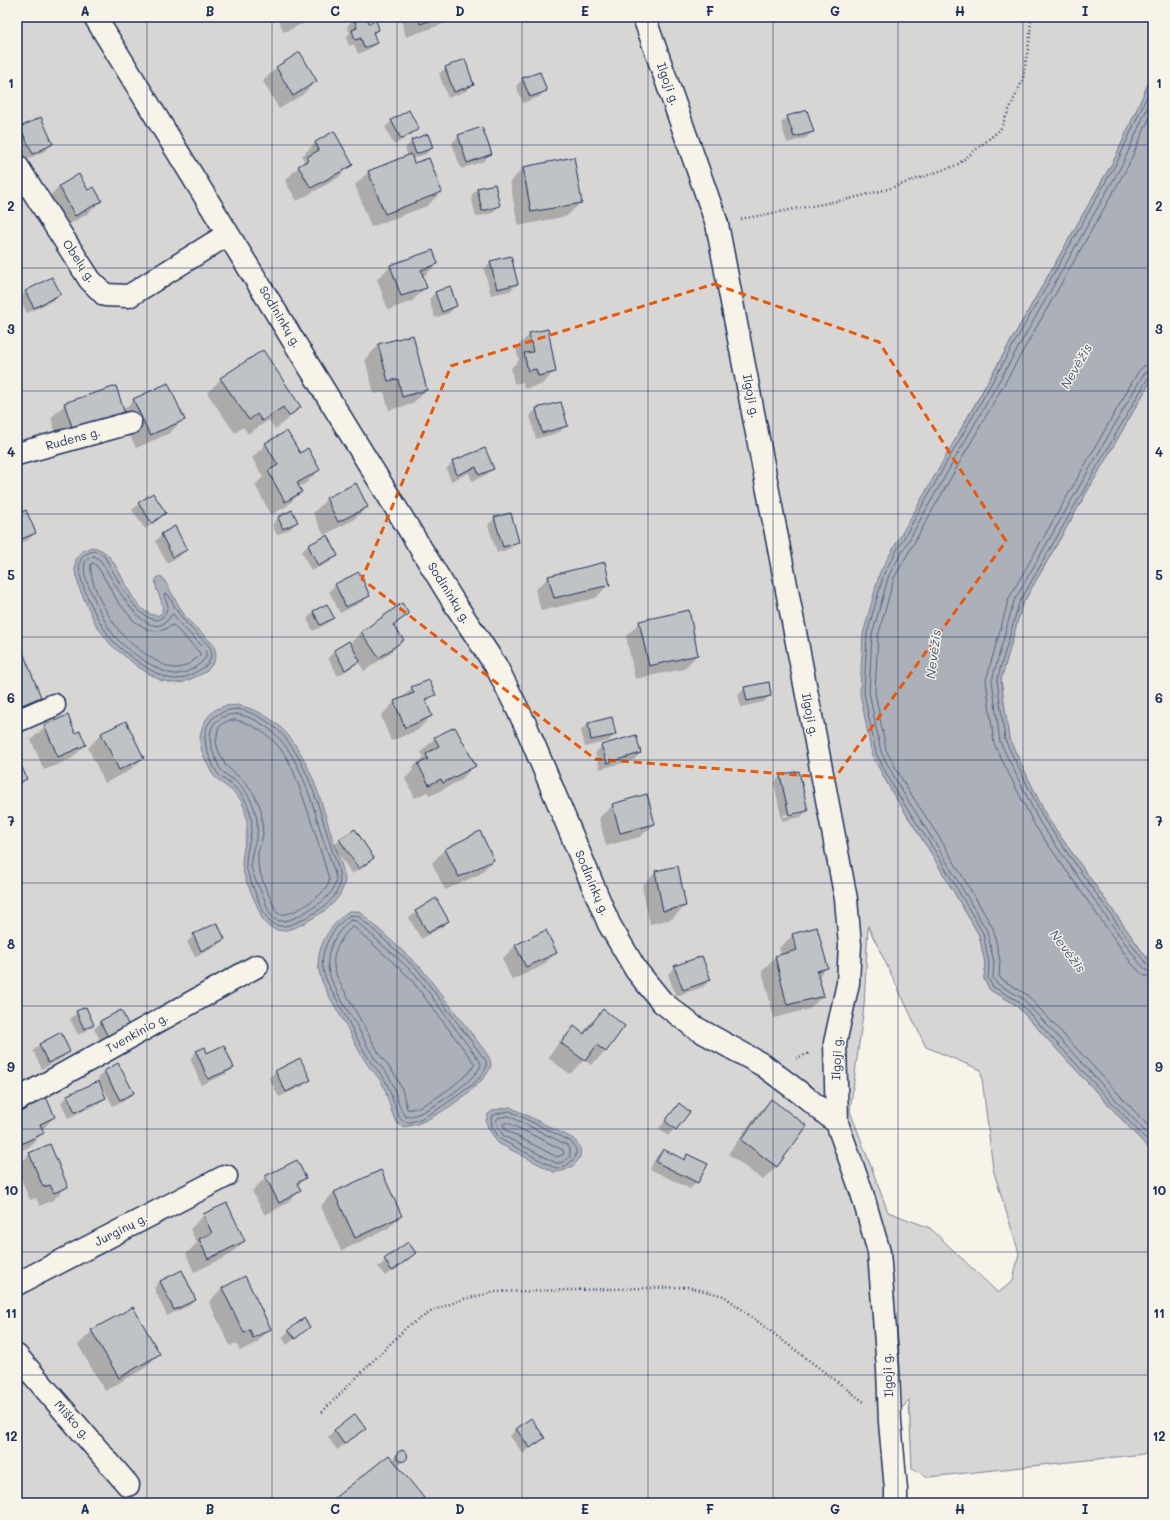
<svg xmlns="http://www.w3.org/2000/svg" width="1170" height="1520" font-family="Mali,sans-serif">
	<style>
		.green { fill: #d7d6d4; stroke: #798299; fill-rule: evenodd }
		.water { fill: #acb0b9; stroke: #727c95 }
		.shadow { fill: #0003; fill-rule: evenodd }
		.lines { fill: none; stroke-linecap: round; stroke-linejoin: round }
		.shore { stroke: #556382; stroke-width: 1 }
		.building { fill: #c0c3c5; stroke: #1b2f5e }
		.street-casing { stroke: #1b2f5e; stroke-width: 25 }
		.path { stroke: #1b2f5e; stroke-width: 2.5; stroke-dasharray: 1 3; stroke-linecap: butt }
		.street { stroke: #f7f3e8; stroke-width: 22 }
		.marked { fill: none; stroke: #e8590c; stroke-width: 3; stroke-dasharray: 8 5; stroke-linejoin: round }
		.grid { fill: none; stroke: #1b2f5e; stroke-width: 1; stroke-opacity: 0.55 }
		.labels { text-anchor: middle; stroke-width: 3; stroke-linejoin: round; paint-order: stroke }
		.street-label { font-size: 12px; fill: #1b2f5e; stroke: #f7f3e8 }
		.water-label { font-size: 13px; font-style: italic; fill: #465679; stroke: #f7f3e8 }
		.neatline { fill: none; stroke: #1b2f5e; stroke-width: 1.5 }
		.grid-label { font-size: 13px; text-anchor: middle; font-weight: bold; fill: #1b2f5e }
	</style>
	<rect width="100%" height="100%" fill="#f7f3e8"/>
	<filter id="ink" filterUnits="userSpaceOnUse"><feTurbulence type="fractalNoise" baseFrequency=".025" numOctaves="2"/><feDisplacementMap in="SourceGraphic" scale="8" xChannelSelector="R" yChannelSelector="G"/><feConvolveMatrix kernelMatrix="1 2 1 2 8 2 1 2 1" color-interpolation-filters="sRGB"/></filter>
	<g filter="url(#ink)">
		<path class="green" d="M17,17H1153V73L1115,158L958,434L872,755L892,792L931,853L979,935L985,963L984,979L990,990L1015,1004L1153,1153V1453L929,1477L912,1469L909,1400L890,1422L896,1503H17ZM868,926L926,1047L981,1070L993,1169L1019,1253L1013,1281L998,1293L930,1228L888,1212L850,1111L864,1006Z
			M1153,377V965L1144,954L1048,819L1009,739L1001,680L1022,605Z"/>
		<path class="water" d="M1153,73V377L1022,605L1001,680L1009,739L1048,819L1144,954L1153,965V1153L1015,1004L990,990L984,979L985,963L979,935L931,853L892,792L872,755L860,693L863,634L880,572L1115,158Z
			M92,547C123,550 124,611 157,616L162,613C165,598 153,591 156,579L159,576L163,578L186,618L214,645L216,655L214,662L206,672L184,682L174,683L160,680L138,667L111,645L96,625L80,590L75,571L76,559L82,551Z
			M237,705C300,717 316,785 332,837C335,847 345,872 345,880C343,895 332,906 321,913C306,922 282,940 266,924C261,919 258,906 254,899C250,889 243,876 242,865C242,848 250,832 246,815C242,792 227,790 214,776C211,773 209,767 207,763C204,757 201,750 200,743C199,727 209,709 225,706C229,705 233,706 237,705Z
			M349,911H359L421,968L485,1051C488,1056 491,1060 491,1065C490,1083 415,1136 399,1125C391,1118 388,1094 382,1083C378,1076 372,1071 367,1064C358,1051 352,1035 344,1022C336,1007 321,986 319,970C315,947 331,924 349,911Z
			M510,1107L572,1138C592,1153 573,1172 554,1172L498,1143L488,1128L486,1121L488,1114L494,1110Z"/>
		<path class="shadow" d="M277,17H318L284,32Z
			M359,17H366L368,24L378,30L373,35L376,43L369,49L358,54L354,44L349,46L346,37L350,33L347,26L354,19Z
			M400,17H452L446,23L406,37Z
			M726,17H735L727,20Z
			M276,68L316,81L302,95L279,109L263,81Z
			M445,68L473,85L466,91L448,98L439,74Z
			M523,79L546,90L539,97L523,103L516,86Z
			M788,117L813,131L806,138L787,143L781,123Z
			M392,121L418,129L411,135L394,145L385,127Z
			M21,127L52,144L45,151L26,160L17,140V131Z
			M459,136L490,154L484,161L461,169L452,143Z
			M412,141L432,147L426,154L412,159L414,165L441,192L427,206L371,227L355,185L369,171L408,156L405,148Z
			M315,143L351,164L338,178L297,201L285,181L304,161L302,156Z
			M523,168L581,202L567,216L518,226L510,182Z
			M494,185L499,206L492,213L476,217L471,196L477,189Z
			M59,186L87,191L101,201L87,214L61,229L46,200Z
			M491,262L517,284L510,291L491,295L484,269Z
			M437,264L423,277L426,287L412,301L388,310L377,279L391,266Z
			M449,288L456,306L449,313L435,318L429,299L435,293Z
			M26,292L60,293L54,300L27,313L19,298Z
			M530,334L555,371L541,385L524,389L523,382L514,384L511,368L519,360L516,348Z
			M379,345L426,390L412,404L389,410L384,392L374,394L365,359Z
			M221,379L300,407L286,421L275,429L269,420L248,434L243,427L235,433L207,393Z
			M134,400L183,419L170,433L136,448L122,419L60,446L51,418L65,404L123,410Z
			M560,403L566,425L560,432L536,439L530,416L536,409Z
			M266,444L299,454L319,470L305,484L298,487L301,492L287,506L271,515L255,485L263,477L252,458Z
			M453,462L493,469L486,475L472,481L469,473L451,481L446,469Z
			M327,499L367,507L353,520L324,535L313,513Z
			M139,504L165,513L158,520L145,529L132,510Z
			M17,508L35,533L28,540L17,545Z
			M291,512L297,522L290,529L277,535L272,525L278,518Z
			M495,518L518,542L511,548L497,553L488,525Z
			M162,535L186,550L179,556L167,563L155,541Z
			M308,545L337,556L330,562L311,571L302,552Z
			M549,577L609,584L596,598L541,611L535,590Z
			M336,585L369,596L362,602L340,613L329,591Z
			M326,605L332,618L326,624L313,631L307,619L313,612Z
			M407,614L394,627L402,640L389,654L364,671L358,661L352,667L338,676L328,658L334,651L348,642L349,645L361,632Z
			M640,622L697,655L684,669L635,679L626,636Z
			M17,653L40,697L26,711L17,714Z
			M412,688L435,694L426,703L431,716L418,730L391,741L381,716L394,702L400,700Z
			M745,688L770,695L764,702L741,707L738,695Z
			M611,719L615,735L608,741L585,747L581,730L588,724Z
			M125,723L143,758L129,771L105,783L88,748L101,734Z
			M45,726L75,734L85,745L71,759L44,770L31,740Z
			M435,738L474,766L461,780L430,796L427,792L415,798L405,779L413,770L412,768L424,757L421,752Z
			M602,746L640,753L634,760L600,769L595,753Z
			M17,759L26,779L17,788Z
			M799,773L807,810L801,817L782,821L774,783L780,776ZM801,811V814L784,817L783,815Z
			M613,805L654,824L640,837L606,846L599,818Z
			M340,840L373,858L366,865L352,874L333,846Z
			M445,849L493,860L480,874L445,890L432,863Z
			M656,872L685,906L672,919L650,924L642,886Z
			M416,912L448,921L442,927L421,939L409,918Z
			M194,935L224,939L217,946L195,957L187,942Z
			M793,935L826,968L818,977L823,996L809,1009L774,1018L762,971L775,957L781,955L779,948Z
			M516,945L556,953L542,966L512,980L502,959Z
			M675,967L710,980L703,987L676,996L668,974Z
			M603,1011L624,1026L605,1052L591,1065L584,1060L570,1074L548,1058L560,1041L574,1028L582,1034L589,1024Z
			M77,1012L93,1025L86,1031L78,1035L70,1019Z
			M101,1022L128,1026L102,1043L94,1029Z
			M60,1034L69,1052L62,1058L42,1069L33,1051L39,1045Z
			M197,1052L207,1054L233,1068L226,1074L201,1085L190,1058Z
			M105,1071L133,1092L126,1099L113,1106L98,1078Z
			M276,1071L309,1079L303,1086L279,1097L269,1078Z
			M68,1096L105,1098L98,1104L68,1118L61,1102Z
			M771,1100L777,1166L763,1180L728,1154L757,1114Z
			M679,1105L688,1112L668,1136L659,1128Z
			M17,1111L54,1117L42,1130L43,1133L29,1147L17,1153Z
			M663,1150L683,1160L688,1155L697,1182L690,1189L650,1169L656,1157Z
			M30,1154L67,1187L53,1200L40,1206L36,1198L30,1200L17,1170V1166Z
			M266,1177L305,1178L297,1186L300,1191L286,1204L265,1215L252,1191Z
			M334,1192L401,1216L387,1229L341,1251L321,1206Z
			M204,1215L244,1241L230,1255L194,1272L186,1254L197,1243L190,1229Z
			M407,1243L415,1253L408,1260L385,1276L378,1267Z
			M160,1281L195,1299L188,1306L167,1316L154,1288Z
			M222,1288L270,1329L256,1343L240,1351L236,1343L230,1346L209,1302Z
			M303,1319L309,1327L287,1345L282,1337Z
			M92,1331L159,1354L145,1368L105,1391L78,1345Z
			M365,1429L358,1435L337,1450L328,1437L334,1430Z
			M516,1429L543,1437L523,1454L510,1436Z
			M402,1451L407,1456L405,1459L397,1467L418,1503H329L392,1460L399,1452Z"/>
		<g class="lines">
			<path class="shore" d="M1153,83L1118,160L884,573L867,634L864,693L876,753L895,790L935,851L983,933L989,963L988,978L993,987L1018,1001L1153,1147
				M1153,95L1123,163L889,575L872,635L869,692L881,752L900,788L939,849L987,931L994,962L993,977L996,983L1022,998L1153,1140
				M1153,110L1128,166L894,578L878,636L875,692L886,750L905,785L944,845L993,928L1000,961L999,975L1001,979L1026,994L1153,1131
				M1153,364L1144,366L1138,372L1009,598L986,680L994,744L1035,826L1132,964L1143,975L1153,978
				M1153,370L1147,372L1143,375L1014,601L992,680L1000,742L1040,823L1137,960L1146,970L1153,972
				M1153,375L1148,378L1019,603L997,680L1005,740L1045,821L1140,956L1149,966L1153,967
				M93,551L98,552L104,556C116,574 134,620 158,620L165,615L168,606L164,595L165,594H168C173,603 177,613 184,620C189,627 195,632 201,638C204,641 209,645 211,649C213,657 208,666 201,669C194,673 185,679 176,679C160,680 125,654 114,642C102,630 72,575 81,559C83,555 88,553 93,551Z
				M94,556L100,560C111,575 148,655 172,614L174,615L180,624L206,650V657C200,666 185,675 174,674C159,673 127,650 117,639C106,626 100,611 93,596C89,587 82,574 85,563C86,559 90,558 94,556Z
				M94,563L101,572L118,602L134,621L147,629L155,631L163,630L173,625L200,653V655C195,661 182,669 174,668C161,667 129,644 121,633C109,618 88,584 91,564Z
				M237,709C297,720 313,789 329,840C332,852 343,874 339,886C334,904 313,914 297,922C289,926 277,929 269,921C264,916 247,874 246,866C245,847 256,830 250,812C247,803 242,793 234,787C229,782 222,779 218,774C215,770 213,765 211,760C198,734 206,711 237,709Z
				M237,714C293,725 308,789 322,836C325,846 335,870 336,879C336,890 325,900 317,905C307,911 284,928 273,918C268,913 266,902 263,896C259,887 252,875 251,865C250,855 255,845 257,835C258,829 257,818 255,811C252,801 246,790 238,783C233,779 226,776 221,770C219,767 217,763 216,759C205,737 208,715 237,714Z
				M236,720C255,724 272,737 283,752C291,763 295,776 300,789C311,818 320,849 329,879C329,882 328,886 326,888C319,898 288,920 277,913L263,882L258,865V853L263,835L261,809L254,794L244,781L226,766L218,750L216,742L218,729L222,724L228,721Z
				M350,915L358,916L418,970L486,1061C489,1074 471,1086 461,1093C451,1100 415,1128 403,1121C396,1117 391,1089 385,1080C381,1073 375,1068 370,1061C358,1042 349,1022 338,1002C333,992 325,981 323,969C319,949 334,926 350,915Z
				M351,920L356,921L415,974L481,1063C482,1075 438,1105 426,1110C420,1114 413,1116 406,1117C398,1110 396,1089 390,1078C386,1071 380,1066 375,1059C368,1048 362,1036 356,1024C348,1011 329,982 328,967C326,950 337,930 351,920Z
				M352,927H354L410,978L475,1064C470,1076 420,1113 407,1109L402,1089L395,1075L380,1055L339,981C337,976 334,971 334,966C332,951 342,936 352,927Z
				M510,1111L570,1141C585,1154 569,1168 555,1168L500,1139L492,1127L491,1117L496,1114Z
				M509,1116L567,1145L570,1149V1157L561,1163H556L504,1136L497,1126L496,1121L498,1118Z
				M505,1123H508L563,1150L564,1154L557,1157L507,1131L503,1125Z"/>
		</g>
		<path class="building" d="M356,17H367L369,23L376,20L379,30L373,32L377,43L364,48L361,38L355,40L352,30L357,28L354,18Z
			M418,17H440L420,24Z
			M300,52L317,81L293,96L276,67Z
			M465,59L474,85L454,92L445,67Z
			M540,72L547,91L530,97L522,78Z
			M409,110L419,129L401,139L391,120Z
			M807,110L814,132L794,137L787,116Z
			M41,117L53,144L33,154L20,127Z
			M482,127L492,154L467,163L458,135Z
			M334,131L353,165L311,188L298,166L309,160L307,157L319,150L315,142Z
			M428,134L433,148L416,154L411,140Z
			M411,154L414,163L429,158L442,192L385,214L368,171Z
			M574,157L582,203L531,212L523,167Z
			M79,174L88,190L94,187L102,201L75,216L59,186Z
			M495,184L500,206L482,211L477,188Z
			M433,250L438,264L421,270L427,288L401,296L390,265Z
			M511,256L518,284L497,289L490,261Z
			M52,277L61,294L34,308L25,291Z
			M450,286L457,306L442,312L435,292Z
			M548,329L556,372L538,376L536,369L528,371L524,353L533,352L529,333Z
			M413,335L427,390L402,397L398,379L388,381L378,344Z
			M263,350L301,407L289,416L283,407L262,421L257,414L249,420L220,378Z
			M168,383L185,420L150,435L133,399Z
			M116,386L126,417L74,433L64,403Z
			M561,402L568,426L542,433L536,408Z
			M287,431L300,453L308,448L320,470L297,483L302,492L285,502L268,471L278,465L265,443Z
			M485,448L494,469L479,475L476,467L457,475L452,461Z
			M356,483L368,507L338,522L326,498Z
			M153,493L166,513L152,523L138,503Z
			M19,506L22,512L26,510L36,533L17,541V507Z
			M292,510L298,522L283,529L278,517Z
			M511,513L519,542L503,547L494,517Z
			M175,526L187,550L173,557L161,534Z
			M328,535L338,556L318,566L308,545Z
			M605,562L610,585L554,598L548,576Z
			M359,572L370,596L346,607L335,584Z
			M402,603L409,614L393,625L404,640L379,658L361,632Z
			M327,604L334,618L320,625L313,611Z
			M689,610L698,655L649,666L639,621Z
			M349,641L360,661L345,670L334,650Z
			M22,650L41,697L22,705L17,692V652Z
			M429,680L436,695L425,699L432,716L405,728L394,701L414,693L411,687Z
			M769,682L771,696L747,701L744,687Z
			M68,715L75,733L80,731L86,745L58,757L44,725Z
			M612,717L616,735L591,740L588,723Z
			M126,721L144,758L119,770L101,733Z
			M455,727L476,766L443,783L441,779L429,785L418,764L428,759L426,754L439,746L434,737Z
			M636,735L641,753L607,763L601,745Z
			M17,756L27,779L17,784Z
			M799,771L808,811L789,815L780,775Z
			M647,794L655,824L620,833L612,804Z
			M355,829L374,858L359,869L339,839Z
			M480,831L494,860L459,877L445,849Z
			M678,866L686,906L663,911L655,871Z
			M436,898L449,921L428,933L415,911Z
			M217,923L225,939L201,951L193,934Z
			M817,927L828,968L817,971L824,996L787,1005L775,956L797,950L792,934Z
			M546,930L557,953L526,967L515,945Z
			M702,956L711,980L683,990L674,966Z
			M86,1007L94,1025L84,1029L76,1011Z
			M603,1009L625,1026L606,1052L597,1045L585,1061L561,1043L574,1026L584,1034Z
			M121,1010L129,1026L108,1037L100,1021Z
			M61,1032L70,1052L48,1063L39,1044Z
			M224,1045L234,1068L208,1079L196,1051L205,1047L207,1053Z
			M300,1058L311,1080L286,1092L275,1071Z
			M118,1063L134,1093L120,1100L104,1071Z
			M99,1081L106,1098L75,1112L67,1095Z
			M46,1097L55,1117L40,1124L44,1133L19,1145L17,1139V1110Z
			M771,1099L807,1126L777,1167L741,1140Z
			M679,1103L690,1112L676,1130L665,1121Z
			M50,1144L68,1187L54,1193L50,1185L43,1187L29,1153Z
			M663,1149L685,1160L687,1154L708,1164L698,1183L656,1162Z
			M297,1160L306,1178L297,1183L301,1191L279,1203L265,1176Z
			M381,1170L402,1216L355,1238L334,1192Z
			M227,1203L245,1241L208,1259L199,1239L212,1233L203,1214Z
			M408,1242L416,1253L392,1271L384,1259Z
			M182,1270L196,1300L174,1310L160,1281Z
			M245,1276L271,1329L253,1338L250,1330L244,1333L222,1288Z
			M133,1307L160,1354L119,1378L91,1330Z
			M304,1318L310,1327L295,1339L288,1330Z
			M355,1414L366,1429L344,1444L334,1430Z
			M531,1418L545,1438L530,1448L516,1429Z
			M396.5 1456a5.5 5.5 0 1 1 11 0a5.5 5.5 0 1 1-11 0Z
			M389,1455L424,1498L418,1503H328Z"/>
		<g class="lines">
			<defs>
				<path id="street" d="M95,17L453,601L496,666L526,726L609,924L636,970L662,1002L694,1027L763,1065L807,1098L837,1123
					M644,17L717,224L846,899L850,945L848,983L835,1043L837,1123L862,1193L879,1252L888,1369L890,1422L896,1490V1503
					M17,166L90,280L105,295L129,296L228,234
					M17,454L130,423
					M17,721L54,705
					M17,1100L257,966
					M17,1284L226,1176
					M17,1356L128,1485"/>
			</defs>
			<use href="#street" class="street-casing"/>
			<path class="path" d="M741,219L849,199L888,189L957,165L1000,130L1023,79L1030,36L1031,17
				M796,1058L810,1053
				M322,1412L407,1327L434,1310L464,1299L495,1292L688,1287L724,1296L864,1402"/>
			<use href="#street" class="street"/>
		</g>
	</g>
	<path class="marked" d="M714,284L879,342L1006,541L835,778L595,759L362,579L451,366Z"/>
	<path class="grid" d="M147,17V1503M272,17V1503M397,17V1503M522,17V1503M648,17V1503M773,17V1503M898,17V1503M1023,17V1503M17,145H1153M17,268H1153M17,391H1153M17,514H1153M17,637H1153M17,760H1153M17,883H1153M17,1006H1153M17,1129H1153M17,1252H1153M17,1375H1153"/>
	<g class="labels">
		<g class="street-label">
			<text transform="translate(668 84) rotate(70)" y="4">Ilgoji g.</text>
			<text transform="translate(79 261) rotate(56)" y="4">Obelų g.</text>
			<text transform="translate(280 317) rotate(59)" y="4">Sodininkų g.</text>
			<text transform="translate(751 396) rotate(79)" y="4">Ilgoji g.</text>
			<text transform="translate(73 439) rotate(-15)" y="4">Rudens g.</text>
			<text transform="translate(449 593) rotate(58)" y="4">Sodininkų g.</text>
			<text transform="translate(810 715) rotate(79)" y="4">Ilgoji g.</text>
			<text transform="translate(592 883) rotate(67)" y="4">Sodininkų g.</text>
			<text transform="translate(137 1033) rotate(-29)" y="4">Tvenkinio g.</text>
			<text transform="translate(837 1058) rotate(-88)" y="4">Ilgoji g.</text>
			<text transform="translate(121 1230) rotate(-27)" y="4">Jurginų g.</text>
			<text transform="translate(888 1375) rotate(-93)" y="4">Ilgoji g.</text>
			<text transform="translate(72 1420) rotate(49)" y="4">Miško g.</text>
		</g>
		<g class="water-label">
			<text transform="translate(1076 366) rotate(-60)" y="5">Nevėžis</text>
			<text transform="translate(933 654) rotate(-83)" y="5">Nevėžis</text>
			<text transform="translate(1068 951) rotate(53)" y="5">Nevėžis</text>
		</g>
	</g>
	<rect width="1170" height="1520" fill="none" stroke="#f7f3e8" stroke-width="44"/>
	<rect x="22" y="22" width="1126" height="1476" class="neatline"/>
	<g class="grid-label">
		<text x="85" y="16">A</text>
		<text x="210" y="16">B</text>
		<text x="335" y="16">C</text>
		<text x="460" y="16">D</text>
		<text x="585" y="16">E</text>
		<text x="710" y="16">F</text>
		<text x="835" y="16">G</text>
		<text x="960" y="16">H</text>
		<text x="1085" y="16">I</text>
		<text x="11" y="88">1</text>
		<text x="1159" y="88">1</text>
		<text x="11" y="211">2</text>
		<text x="1159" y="211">2</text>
		<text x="11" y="334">3</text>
		<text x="1159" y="334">3</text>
		<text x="11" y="457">4</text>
		<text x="1159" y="457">4</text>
		<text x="11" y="580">5</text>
		<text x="1159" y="580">5</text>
		<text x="11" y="703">6</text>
		<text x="1159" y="703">6</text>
		<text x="11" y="826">7</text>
		<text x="1159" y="826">7</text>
		<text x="11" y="949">8</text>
		<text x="1159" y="949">8</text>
		<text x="11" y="1072">9</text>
		<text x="1159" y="1072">9</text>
		<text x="11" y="1195">10</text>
		<text x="1159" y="1195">10</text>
		<text x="11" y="1318">11</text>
		<text x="1159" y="1318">11</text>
		<text x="11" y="1441">12</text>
		<text x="1159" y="1441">12</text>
		<text x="85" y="1514">A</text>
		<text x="210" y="1514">B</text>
		<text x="335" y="1514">C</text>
		<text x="460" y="1514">D</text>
		<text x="585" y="1514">E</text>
		<text x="710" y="1514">F</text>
		<text x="835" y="1514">G</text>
		<text x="960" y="1514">H</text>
		<text x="1085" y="1514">I</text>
	</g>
</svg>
